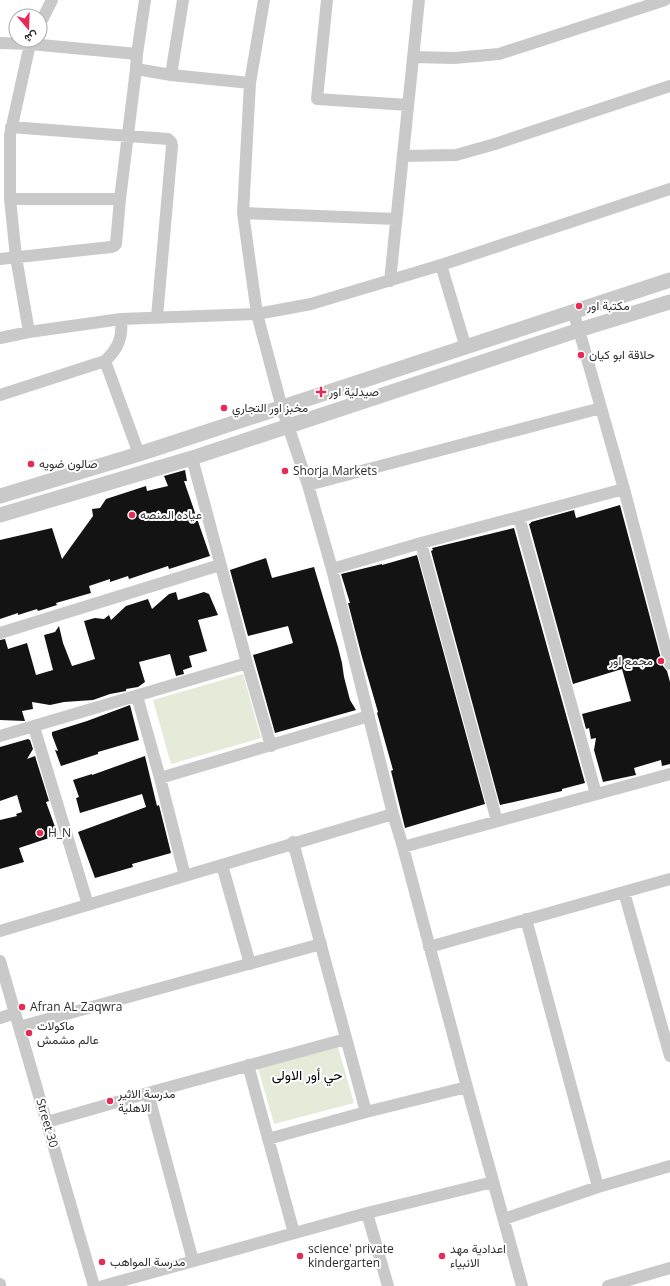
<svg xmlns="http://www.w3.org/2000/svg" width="670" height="1286" font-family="'Open Sans',Vazirmatn,sans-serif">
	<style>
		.green { fill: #e5ead9 }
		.building { fill: #131313 }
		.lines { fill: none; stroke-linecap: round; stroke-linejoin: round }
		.minor { stroke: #c9c9c9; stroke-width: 12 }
		.tertiary { stroke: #c9c9c9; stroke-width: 15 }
		.poi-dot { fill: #e72a55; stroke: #fff; stroke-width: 1.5 }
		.labels { text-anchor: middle; stroke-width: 4; stroke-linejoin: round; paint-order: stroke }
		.poi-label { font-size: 12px; fill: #2c2c2c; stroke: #fff; text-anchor: start }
		.street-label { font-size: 12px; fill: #2c2c2c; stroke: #fff }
		.quarter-label { font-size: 14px; fill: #000; stroke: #fff }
	</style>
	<rect width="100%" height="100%" fill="#fff"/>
	<path class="green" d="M243,674L261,738L171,764L153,700Z
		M338,1047L354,1103L274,1124L258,1068Z"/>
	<path class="building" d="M185,470L187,481H184L210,556L169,569L168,566L129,579L128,576L110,582V579L89,586L91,593L56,603L57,605L38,611L37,609L18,615V613L0,619V540L52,528L62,559L93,516L92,509L100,508L106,499L146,486L147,491L168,486L164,476Z
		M620,505L663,666L667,671L670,682V764L662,766L661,760L634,768L636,775L603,782L594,750L596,738L591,739L589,728L586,729L582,714L631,701L622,669L573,684L529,524L531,523V522L574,510L576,518Z
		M514,528L585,783L562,789V791L500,805L431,551L433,550L432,548Z
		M417,555L485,804L405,828L391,771L393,770L377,713L378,712L362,657L348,603H350L341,574L382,564V565Z
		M266,558L272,578L314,567L338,647L342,663L344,677L350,700L356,710L275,733L253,655L293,643L288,626L248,636L230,570Z
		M176,592L178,600L204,592L209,594L218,615L198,620L207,651L189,656L192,667L183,670L184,674L176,676L170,654L139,662L145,682L138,687L126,689V691L110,694L93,700L64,702L50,705L32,702L33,709L22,711L25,721L0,720V640L5,639L8,649L27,643L36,675L53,670L44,635L55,632L59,626L63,643L72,666L95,659L84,621L95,618L104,619L109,615L111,620L126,606L148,599L152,609L169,594Z
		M130,705L139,740L98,752V754L61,766L55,750L58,751L52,735V732L87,721Z
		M28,739L30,740L33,749L27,759L35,756L49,801L46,802L58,835L19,848L24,862L0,869V820L17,816L16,814L22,812L17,795L0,801V747Z
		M145,756L157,806L159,805L171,853L132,864L133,867L95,878L78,832L146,807L142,794L80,813L76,798L79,797L73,780L92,774V775Z"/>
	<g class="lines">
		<path class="minor" d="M264,0L250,83L243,213L257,314L282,408L308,485L332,569L393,814L403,847L467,1087L522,1286
			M327,0L317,99L408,105
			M40,24L52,0
			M0,43L30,44L137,54
			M413,57L454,58L499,54L665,0
			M136,69L171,75L250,83
			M171,75L183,0
			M11,127L168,139L171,142L172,146L157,317
			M403,156L456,155L495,144L670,86
			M10,199H120
			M243,213L396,219
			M0,259L111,247L114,246L116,244L120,199L136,69L137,54L145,0
			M441,265L466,348
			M390,281L419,0
			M573,312L579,330L624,489L670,664
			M29,332L16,257L10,199V135L30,44L32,40
			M0,338L29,332L121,319L257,314L311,304L441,265L670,189
			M105,361L139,454
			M0,395L105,361C118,349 123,337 121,319
			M192,458L247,663L271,746
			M308,485L601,408
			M519,517L596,794
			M421,543L497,821
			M332,569L421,543L624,489
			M0,633L220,565
			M137,696L160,778L185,876
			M34,727L88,905
			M0,736L247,663
			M160,778L369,716
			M293,842L366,1112
			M403,847L670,774
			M222,865L250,964
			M624,892L670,1056
			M526,919L598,1187
			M0,931L393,814
			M429,947L670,879
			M0,961L94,1286
			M0,1018L15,1013
			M19,1027L321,944
			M248,1065L294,1233
			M148,1093L193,1261
			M47,1122L148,1093L346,1039
			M268,1139L366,1112L467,1087
			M367,1213L388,1286
			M504,1219L598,1187L670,1166
			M0,1284V1286
			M103,1286L367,1213L493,1182
			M608,1286L670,1268"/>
		<path class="tertiary" d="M0,496L139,454L670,280
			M0,515L192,458L579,330L670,302"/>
	</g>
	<g class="poi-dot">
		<circle cx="579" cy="306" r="4"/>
		<circle cx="581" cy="355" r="4"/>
		<path d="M319 386h4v4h4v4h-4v4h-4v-4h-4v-4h4z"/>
		<circle cx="224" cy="408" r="4"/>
		<circle cx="31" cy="464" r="4"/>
		<circle cx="285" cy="471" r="4"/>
		<circle cx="132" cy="515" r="4"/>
		<circle cx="661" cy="661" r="4"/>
		<circle cx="40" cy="833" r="4"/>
		<circle cx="22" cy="1007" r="4"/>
		<circle cx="29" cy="1033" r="4"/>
		<circle cx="110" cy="1101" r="4"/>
		<circle cx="300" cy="1256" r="4"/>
		<circle cx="442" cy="1256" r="4"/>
		<circle cx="102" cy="1262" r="4"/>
	</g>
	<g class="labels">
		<g class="poi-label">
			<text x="587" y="310">مكتبة اور</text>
			<text x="589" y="359">حلاقة ابو كيان</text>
			<text x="329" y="396">صيدلية اور</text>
			<text x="232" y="412">مخبز اور التجاري</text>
			<text x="39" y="468">صالون ضويه</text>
			<text x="293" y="475">Shorja Markets</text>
			<text x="140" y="519">عياده المنصه</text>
			<text x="653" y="665" text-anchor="end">مجمع اور</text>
			<text x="48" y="837">H_N</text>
			<text x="30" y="1011">Afran AL Zaqwra</text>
			<text x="37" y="1030">ماكولات<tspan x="37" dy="14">عالم مشمش</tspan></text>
			<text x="118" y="1098">مدرسة الاثير<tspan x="118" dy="14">الاهلية</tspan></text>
			<text x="308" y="1253">science' private<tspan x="308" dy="14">kindergarten</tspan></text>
			<text x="450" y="1253">اعدادية مهد<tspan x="450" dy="14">الانبياء</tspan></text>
			<text x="110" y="1266">مدرسة المواهب</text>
		</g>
		<g class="street-label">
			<text transform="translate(47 1123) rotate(74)" y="4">Street 30</text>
		</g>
		<g class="quarter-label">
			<text x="307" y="1080">حي أور الاولى</text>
		</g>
	</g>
	<g transform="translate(28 28) rotate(161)"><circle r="19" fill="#ffffff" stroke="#ababab"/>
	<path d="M0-3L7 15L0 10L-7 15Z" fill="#e72a55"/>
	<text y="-6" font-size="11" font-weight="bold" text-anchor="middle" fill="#2c2c2c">ش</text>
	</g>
</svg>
